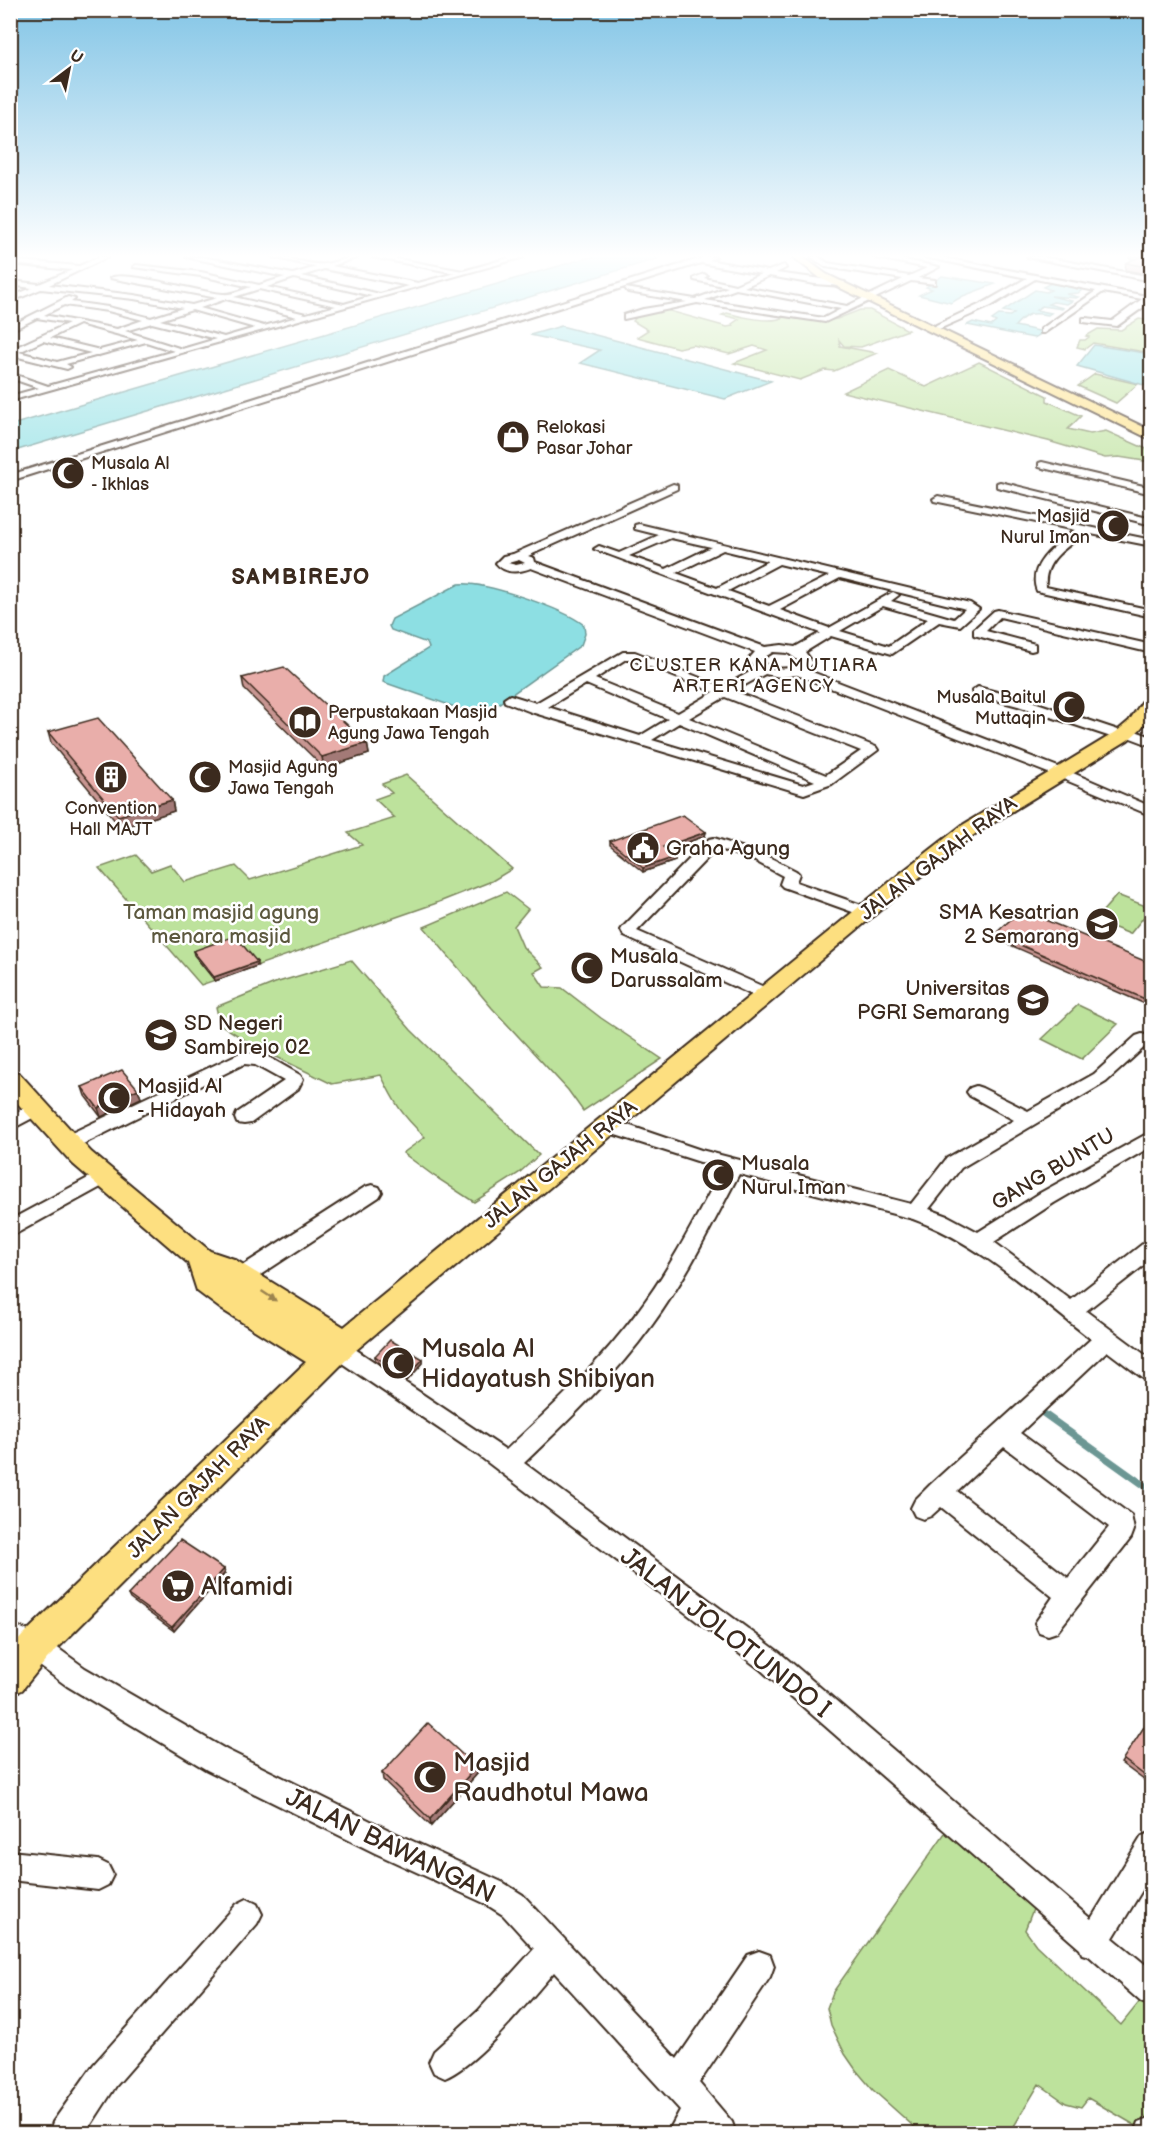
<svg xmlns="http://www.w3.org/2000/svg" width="1162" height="2144" font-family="'Balsamiq Sans',sans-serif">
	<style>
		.green { fill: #bde29c; stroke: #7c865d; stroke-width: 1.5 }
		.water { fill: #8ddfe3; stroke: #6c9794; stroke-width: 1.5 }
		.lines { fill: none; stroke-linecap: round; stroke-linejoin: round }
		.stream { stroke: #6c9794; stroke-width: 7 }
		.minor-casing { stroke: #3b2a1e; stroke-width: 4 }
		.major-casing { stroke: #3b2a1e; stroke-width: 4 }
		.minor { fill: #fff; fill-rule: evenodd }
		.major { fill: #fddf80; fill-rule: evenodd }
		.wall { fill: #c89692; stroke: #3b2a1e; stroke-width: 1.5 }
		.shaded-wall { fill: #a37a77; stroke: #3b2a1e; stroke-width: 1.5 }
		.building { fill: #e9aeaa; stroke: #3b2a1e; stroke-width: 1.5 }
		.oneway { fill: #9c844f }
		.labels { text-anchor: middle; stroke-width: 5; stroke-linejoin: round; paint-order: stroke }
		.far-poi-label { font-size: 18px; fill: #3b2a1e; stroke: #fff; text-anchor: start }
		.far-neighbourhood-label { font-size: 18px; letter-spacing: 1.5px; fill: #3b2a1e; stroke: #fff }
		.poi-label { font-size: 21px; fill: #3b2a1e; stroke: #fff; text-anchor: start }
		.street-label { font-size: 21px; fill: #3b2a1e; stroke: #fff }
		.park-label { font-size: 21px; fill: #5c583e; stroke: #fff }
		.far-district-label { font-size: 22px; font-weight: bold; letter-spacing: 1.5px; fill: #3b2a1e; stroke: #fff }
		.near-poi-label { font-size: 26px; fill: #3b2a1e; stroke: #fff; text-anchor: start }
		.near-street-label { font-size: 26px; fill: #3b2a1e; stroke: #fff }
	</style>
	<rect width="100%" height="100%" fill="#fff"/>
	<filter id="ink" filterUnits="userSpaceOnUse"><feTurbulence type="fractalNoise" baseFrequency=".0167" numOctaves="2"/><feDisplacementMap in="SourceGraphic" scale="12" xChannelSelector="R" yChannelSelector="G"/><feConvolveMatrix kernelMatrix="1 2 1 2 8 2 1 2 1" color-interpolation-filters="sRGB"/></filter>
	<g filter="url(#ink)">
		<path class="green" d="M666,310L727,327L733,326L732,324L739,319L722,315L727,313C741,317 772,324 784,317L825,321L837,319L860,310H870L908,330L861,347L844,346L839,340L840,346L877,353L834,371L825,370L800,380L734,363L767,350L754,346L729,354L693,345L678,348L637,337L648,330L633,321L638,315Z
			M1139,319L1151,321V353L1093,343L1085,349L1077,347L1080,340H1085L1089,337L1086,336L1098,329L1121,330Z
			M979,362L1047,396V401L1081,416L1068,429L1090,434L1106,431L1151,451V462L1119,457L1105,458L1048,441L843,392L889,370L926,387Z
			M1095,374L1138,384L1116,403L1078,386Z
			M406,775L512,869L492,881L434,904L201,985L99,868L136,855L151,871L170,864L185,882L236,866L250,880L362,845L348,833L395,818L375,799L392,793L382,784Z
			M506,892L528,909L514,926L523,947L543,967L534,972L544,987L562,988L601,1018L662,1059L583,1111L568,1090L492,1008L424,927Z
			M1117,895L1151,908L1130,934L1095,920Z
			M351,960L411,1030L539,1155L519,1173L474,1202L434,1176L403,1153L425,1137C402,1115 395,1104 381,1075L332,1084L254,1046L220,1024L216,1007L275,983Z
			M1078,1005L1118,1024L1082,1059L1042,1039Z
			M947,1830L1035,1904L1025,1930L1036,1945L1121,2025L1145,1995L1151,2001V2109L1144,2123L1138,2127L1088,2098L1081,2107L1066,2103L1039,2084L1010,2133H921L873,2090L856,2070L845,2054L831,2025L827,2008L833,1992Z"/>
		<path class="water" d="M590,257H663L11,452V425Z
			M942,276L995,284L963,296L951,303L919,295L932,289L926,287Z
			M1051,283L1082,290L1078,293L1066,294L1078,297L1076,298L1051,296L1072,301L1067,304L1053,302L1048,304L1063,308L1062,309L1042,306L1036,310L1051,313L1048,315C1032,312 1026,313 1015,326L1044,332L1034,338L967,325L973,322L991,326L996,322L992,320L999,315L1010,316L1014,313L1003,311L1035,290L1046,292L1051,290L1043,287Z
			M561,326L771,381L725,399L580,363L600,350L530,335Z
			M1094,345L1151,354V387L1077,366Z
			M459,584C484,581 564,609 584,625L585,634L581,645L487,712H469L383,682L384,676L429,648L427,643L391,630L389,626L392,619Z"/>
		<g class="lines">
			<path class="stream" d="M1036,1408L1152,1491"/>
			<defs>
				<path id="minor" d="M99,257H108L49,285L134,295L192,305L217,298L110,278C127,270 201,293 223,294C232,295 242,290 251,287L201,276L133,267L136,265L201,272L259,285L285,277L186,257H202L293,274L316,267L273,257C289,257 311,266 325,264C337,262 346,257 358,257L332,266L418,283L455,273L372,257H388L463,271L512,257H524L10,401V396L39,388L10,378V373L48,386L174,351L146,342L66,364L71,367L67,369L10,355V350L69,323L37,318L10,331V326L68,297L75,299L71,302L108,307L151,318L183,308L134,299L41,289L10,302V297L32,288L10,285V281L39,284L72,270L10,264V260L79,266ZM324,269L409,286L380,294L302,276ZM294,278L372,296L344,304L267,287ZM259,289L336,306L306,314L234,297ZM226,299L297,317L264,326L200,308ZM64,305L108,311L143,320L117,329L44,315ZM192,310L255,328L224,337L160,320ZM152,323L216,339L182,349L125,331ZM79,324L138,340L100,350L50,338ZM43,341L91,353L57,362L19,352Z
					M705,257H716L709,260L768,271L784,265L786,268L776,273L845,282L842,286L815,284L769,276L744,287L847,306L903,279L826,267L811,257H819L828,263L909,276L927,268L873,257H890L939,267L918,278L935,280V284L911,281L825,322L697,303L624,319V315L643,309L687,302L628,292L625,288L695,299L728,287L694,280V278L704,274L707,276L704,278L735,285L761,274L701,263L10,481V475ZM736,289L841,309L824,318L705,300Z
					M924,257H939L1152,297V301L1117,326L1083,322V318H1086L1112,321L1142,299L1103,292L1044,333H1041V329L1096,291L1035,279L991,306L939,329L935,327L936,325L985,302L1027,278Z
					M1027,257H1043L1152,277V281Z
					M1130,257L1152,258V262Z
					M1042,462L1152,488V494L1039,467V463Z
					M1000,482L1152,519V525L997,487V483Z
					M673,484L677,485V489L528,556L534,558L535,562L765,647L782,645L795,647L820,633L594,549L599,546L619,553L659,535L635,529V525L639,524L970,603L979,609L960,626L939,622L892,654L831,636L805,652L813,663L807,670L1066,770L1152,807V816L1056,776L797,675L780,677L765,674L734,691L876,747L878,750L832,784L804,794L531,712L505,702L504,699L510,695L536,703L623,652H635L723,687L755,669L748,660L755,652L531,568C518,573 505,574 496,563L503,556L513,554ZM671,538L711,547L666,569L629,556ZM723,550L768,561L717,588L676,573ZM519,560L525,563L516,565L508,563ZM779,564L829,576L769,606L728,591ZM840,578L962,608L965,609L954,619L891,601L899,595L893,592L829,628L780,610ZM883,606L928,619L889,646L840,631ZM773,652L788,653L800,662L794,668L773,669L760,660ZM626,659H630L714,692L678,713L595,679ZM586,684L668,719L640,736L548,707ZM725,697L861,751L826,775L689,718ZM679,723L815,781L803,785L652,740Z
					M938,496L1152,540V546L1086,533C1067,547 1043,560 1046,587L1152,610V617L1037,591C1026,565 1057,544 1075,530L934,501L933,499Z
					M998,610L1152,645V653L1000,617L986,631L1035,644V650L1031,651L974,635V629L994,611Z
					M978,687L1028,700L1121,731L1127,728L1152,737V746L1128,737L1122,740L1117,739L1018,706L973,694L972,691Z
					M714,838L765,855L796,871L799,874L796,882L873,909L875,912L867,917L861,915L783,887L780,884L783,876L755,861L717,848L637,931L773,991L775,995L773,999H761L624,936L621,930L623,927L709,839Z
					M1142,1034L1148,1036L1151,1040L1148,1044L1106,1082L961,1168L929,1209L948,1216L978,1232L1040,1193L1152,1131V1146L1054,1203L994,1242L1071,1300L1145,1242L1152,1239V1259L1086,1311L1152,1360V1382L1144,1379L1107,1351L1020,1433L1131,1515L1134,1530L1131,1538L1057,1632L1048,1635L1039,1632L1035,1623L1053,1597L941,1507L931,1516L923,1519L915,1516L911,1508L915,1500L931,1484L1091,1339C1035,1296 980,1243 913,1219L739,1174C712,1225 686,1279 652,1325C615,1376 569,1420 524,1463L779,1652L1091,1919L1142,1836L1152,1832V1874L1113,1938L1152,1970V2006L1141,2002L1089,1956L1082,1954L1080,1949L761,1670L478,1455L330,1355L327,1349L330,1343L338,1340L346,1343L506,1450C553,1406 600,1363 638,1311C671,1267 696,1218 722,1169L600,1130L598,1125L600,1120L607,1118L701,1150L911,1204L947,1158L1014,1120L970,1096L967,1092L970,1088L976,1086L982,1088L1028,1111L1094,1074L1136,1036ZM1004,1447L1109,1527L1068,1578L957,1491Z
					M242,1052L265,1055L300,1075L303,1079L298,1089L251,1123L244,1124L237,1123L235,1118L237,1113L284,1081L255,1065L244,1064L75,1148L68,1150L61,1148L59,1143L61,1138Z
					M37,1102L44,1104L46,1108L44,1112L10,1130V1115Z
					M103,1170L110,1172L113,1177L110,1182L10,1237V1220Z
					M372,1185L379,1187L382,1192L379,1197L248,1283L241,1285L234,1283L231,1277L234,1271L365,1187Z
					M10,1623L44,1638L85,1668L227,1750L395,1833L504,1883L523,1895L677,2059L748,1955L759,1951L770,1955L774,1966L770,1977L699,2083L732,2122L736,2134H667L680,2110L554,1972C528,2001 480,2063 445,2078L434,2073L429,2062L434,2051L478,2011L534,1949L503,1915L484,1903L375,1853L207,1770L67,1686L26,1656L10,1648Z
					M10,1851L98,1860L108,1865L113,1875L108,1885L98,1890L10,1880Z
					M247,1899L257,1904L262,1914L257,1924L116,2086L85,2134H49L53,2122L94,2064L237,1904Z
					M1152,2117V2134H1135L1139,2122Z"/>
				<path id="major" d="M793,257H803L826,274L1152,431V440L820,278Z
					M1152,695C1152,718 1146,725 1128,740L975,834L916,880L355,1351L47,1659L22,1690L10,1695V1650L23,1635L306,1362L221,1309L197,1291L188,1263L73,1164L10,1095V1071L19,1073L91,1152L210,1251L234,1259L344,1327L902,872L961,826L1116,732L1129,721L1146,696Z"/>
			</defs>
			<use href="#minor" class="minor-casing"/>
			<use href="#major" class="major-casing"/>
			<use href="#minor" class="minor"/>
			<use href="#major" class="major"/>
		</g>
		<path class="wall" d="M1152,257V275L1125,270L1126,263Z
			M242,678L367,743L369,754L324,768L244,689Z
			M48,732L172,800L174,811L121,828L51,743Z
			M706,832L705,836L667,850L675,861L643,872L610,845V841Z
			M995,934L1152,964V1007L994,938Z
			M193,951L257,966L215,981L194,955Z
			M82,1087L138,1089L141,1098L101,1117L85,1096Z
			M375,1356L423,1359V1363L407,1381L375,1360Z
			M224,1569L225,1573L174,1631L130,1599L128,1595Z
			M1146,1724L1152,1728V1786L1121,1763Z
			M476,1767L477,1774L431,1826L383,1780L382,1773Z"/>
		<path class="shaded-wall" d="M367,743L369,754L324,768L322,757Z
			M172,800L174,811L121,828L118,816Z
			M706,832L705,836L663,851V847Z
			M675,857V861L643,872V868Z
			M257,962V966L215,981L214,977Z
			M138,1089L141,1098L101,1117L98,1108Z
			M423,1359V1363L407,1381L406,1377Z
			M224,1569L225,1573L174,1631L172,1627Z
			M476,1767L477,1774L431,1826L430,1819Z"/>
		<path class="building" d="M1139,257H1152V268L1126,263Z
			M284,667L367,743L322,757L242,678Z
			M98,718L172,800L118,816L48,732Z
			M683,815L706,832L663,847L675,857L643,868L610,841Z
			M1021,910L1152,964V1002L995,934Z
			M235,936L257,962L214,977L193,951Z
			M122,1070L138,1089L98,1108L82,1087Z
			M390,1340L423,1359L406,1377L375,1356Z
			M180,1540L224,1569L172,1627L128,1595Z
			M428,1723L476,1767L430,1819L382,1773Z
			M1146,1724L1152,1728V1781L1123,1759Z"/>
		<defs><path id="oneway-solid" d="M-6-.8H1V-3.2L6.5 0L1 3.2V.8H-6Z" transform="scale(1.5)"/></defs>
		<use class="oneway" href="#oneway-solid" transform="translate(269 1296) rotate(34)"/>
	</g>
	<linearGradient id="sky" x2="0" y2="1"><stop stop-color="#83c5e6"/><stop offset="0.46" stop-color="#fff"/><stop offset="1" stop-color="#fff" stop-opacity="0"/></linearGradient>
	<rect width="1162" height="557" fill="url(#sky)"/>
	<defs>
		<symbol id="shop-disc" viewBox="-11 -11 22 22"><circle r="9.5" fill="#3b2a1e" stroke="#fff"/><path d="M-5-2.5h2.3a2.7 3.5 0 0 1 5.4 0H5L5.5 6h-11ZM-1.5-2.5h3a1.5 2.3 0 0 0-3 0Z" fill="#fff"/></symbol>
		<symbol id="mosque-disc" viewBox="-11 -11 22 22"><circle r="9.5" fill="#3b2a1e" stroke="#fff"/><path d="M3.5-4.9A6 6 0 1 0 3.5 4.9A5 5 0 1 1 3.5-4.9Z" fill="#fff"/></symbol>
		<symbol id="library-disc" viewBox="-11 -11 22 22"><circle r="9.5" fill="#3b2a1e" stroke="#fff"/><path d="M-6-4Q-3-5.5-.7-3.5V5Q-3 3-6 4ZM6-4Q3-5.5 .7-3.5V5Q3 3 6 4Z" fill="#fff"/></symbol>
		<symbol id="building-disc" viewBox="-11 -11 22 22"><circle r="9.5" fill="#3b2a1e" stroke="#fff"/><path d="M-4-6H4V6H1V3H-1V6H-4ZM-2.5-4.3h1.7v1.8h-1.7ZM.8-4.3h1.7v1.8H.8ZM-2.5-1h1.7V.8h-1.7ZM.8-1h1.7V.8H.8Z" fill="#fff"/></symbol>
		<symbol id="civic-disc" viewBox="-11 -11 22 22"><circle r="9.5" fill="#3b2a1e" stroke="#fff"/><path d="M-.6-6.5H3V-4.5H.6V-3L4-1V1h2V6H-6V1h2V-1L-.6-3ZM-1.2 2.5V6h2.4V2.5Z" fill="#fff"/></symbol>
		<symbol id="school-disc" viewBox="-11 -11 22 22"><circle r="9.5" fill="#3b2a1e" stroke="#fff"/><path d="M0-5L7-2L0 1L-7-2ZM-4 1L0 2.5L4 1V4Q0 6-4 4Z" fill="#fff"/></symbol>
		<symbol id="university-disc" viewBox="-11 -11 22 22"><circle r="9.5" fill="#3b2a1e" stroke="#fff"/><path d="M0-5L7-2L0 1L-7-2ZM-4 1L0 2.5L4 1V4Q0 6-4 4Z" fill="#fff"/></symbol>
		<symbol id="supermarket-disc" viewBox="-11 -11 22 22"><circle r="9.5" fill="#3b2a1e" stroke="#fff"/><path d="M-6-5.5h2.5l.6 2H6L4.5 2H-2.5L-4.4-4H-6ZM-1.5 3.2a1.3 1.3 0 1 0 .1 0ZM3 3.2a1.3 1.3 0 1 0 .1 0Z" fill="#fff"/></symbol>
	</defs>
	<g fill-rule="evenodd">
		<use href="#shop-disc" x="494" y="418" width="38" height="38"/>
		<use href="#mosque-disc" x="49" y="454" width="38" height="38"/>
		<use href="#mosque-disc" x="1094" y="507" width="38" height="38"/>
		<use href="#mosque-disc" x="1050" y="688" width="38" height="38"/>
		<use href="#library-disc" x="286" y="703" width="38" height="38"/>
		<use href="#building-disc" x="92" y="758" width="38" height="38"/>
		<use href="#mosque-disc" x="186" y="758" width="38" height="38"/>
		<use href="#civic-disc" x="624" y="829" width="38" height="38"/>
		<use href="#school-disc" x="1083" y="905" width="38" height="38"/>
		<use href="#mosque-disc" x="568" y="949" width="38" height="38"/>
		<use href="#university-disc" x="1014" y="981" width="38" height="38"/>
		<use href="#school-disc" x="142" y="1016" width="38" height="38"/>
		<use href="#mosque-disc" x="95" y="1079" width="38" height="38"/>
		<use href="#mosque-disc" x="699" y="1156" width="38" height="38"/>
		<use href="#mosque-disc" x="379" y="1344" width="38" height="38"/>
		<use href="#supermarket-disc" x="159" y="1567" width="38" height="38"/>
		<use href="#mosque-disc" x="411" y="1758" width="38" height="38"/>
	</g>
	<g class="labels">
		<g class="far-poi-label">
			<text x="536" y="433">Relokasi<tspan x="536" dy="21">Pasar Johar</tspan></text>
			<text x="91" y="469">Musala Al<tspan x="91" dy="21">- Ikhlas</tspan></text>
			<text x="1090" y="522" text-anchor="end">Masjid<tspan x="1090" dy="21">Nurul Iman</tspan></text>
			<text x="1046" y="703" text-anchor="end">Musala Baitul<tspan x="1046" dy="21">Muttaqin</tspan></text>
			<text x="328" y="718">Perpustakaan Masjid<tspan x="328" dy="21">Agung Jawa Tengah</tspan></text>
			<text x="228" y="773">Masjid Agung<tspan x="228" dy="21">Jawa Tengah</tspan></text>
			<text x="111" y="814" text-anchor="middle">Convention<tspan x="111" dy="21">Hall MAJT</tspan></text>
		</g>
		<g class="far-neighbourhood-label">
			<text x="754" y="671">CLUSTER KANA MUTIARA<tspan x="754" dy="21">ARTERI AGENCY</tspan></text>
		</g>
		<g class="poi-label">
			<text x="666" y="855">Graha Agung</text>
			<text x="1079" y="919" text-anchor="end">SMA Kesatrian<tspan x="1079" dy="24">2 Semarang</tspan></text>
			<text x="610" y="963">Musala<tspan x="610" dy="24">Darussalam</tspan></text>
			<text x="1010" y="995" text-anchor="end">Universitas<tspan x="1010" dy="24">PGRI Semarang</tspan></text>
			<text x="184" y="1030">SD Negeri<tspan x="184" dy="24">Sambirejo 02</tspan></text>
			<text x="137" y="1093">Masjid Al<tspan x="137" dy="24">- Hidayah</tspan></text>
			<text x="741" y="1170">Musala<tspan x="741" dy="24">Nurul Iman</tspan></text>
		</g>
		<g class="street-label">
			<text transform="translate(938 858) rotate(-37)" y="7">JALAN GAJAH RAYA</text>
			<text transform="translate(560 1164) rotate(-39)" y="7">JALAN GAJAH RAYA</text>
			<text transform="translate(1053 1169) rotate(-31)" y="7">GANG BUNTU</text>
			<text transform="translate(198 1487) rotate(-45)" y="7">JALAN GAJAH RAYA</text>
		</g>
		<g class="park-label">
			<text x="221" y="919">Taman masjid agung<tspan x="221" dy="24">menara masjid</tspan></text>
		</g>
		<g class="far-district-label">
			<text x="301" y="584">SAMBIREJO</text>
		</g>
		<g class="near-poi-label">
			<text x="421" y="1357">Musala Al<tspan x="421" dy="30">Hidayatush Shibiyan</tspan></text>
			<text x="201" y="1595">Alfamidi</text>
			<text x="453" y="1771">Masjid<tspan x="453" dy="30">Raudhotul Mawa</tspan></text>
		</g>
		<g class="near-street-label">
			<text transform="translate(726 1632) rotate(38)" y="9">JALAN JOLOTUNDO I</text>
			<text transform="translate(391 1845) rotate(26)" y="9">JALAN BAWANGAN</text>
		</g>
	</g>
	<rect width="1162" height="2144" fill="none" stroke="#fff" stroke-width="36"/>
	<rect x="18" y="18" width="1126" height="2108" fill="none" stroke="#3b2a1e" stroke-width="2" filter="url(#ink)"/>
	<g transform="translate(69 69) rotate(32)" stroke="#ffffff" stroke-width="4.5" paint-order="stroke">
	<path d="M0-4.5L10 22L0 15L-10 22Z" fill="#3b2a1e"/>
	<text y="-9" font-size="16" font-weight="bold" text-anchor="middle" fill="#3b2a1e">U</text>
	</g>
</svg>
